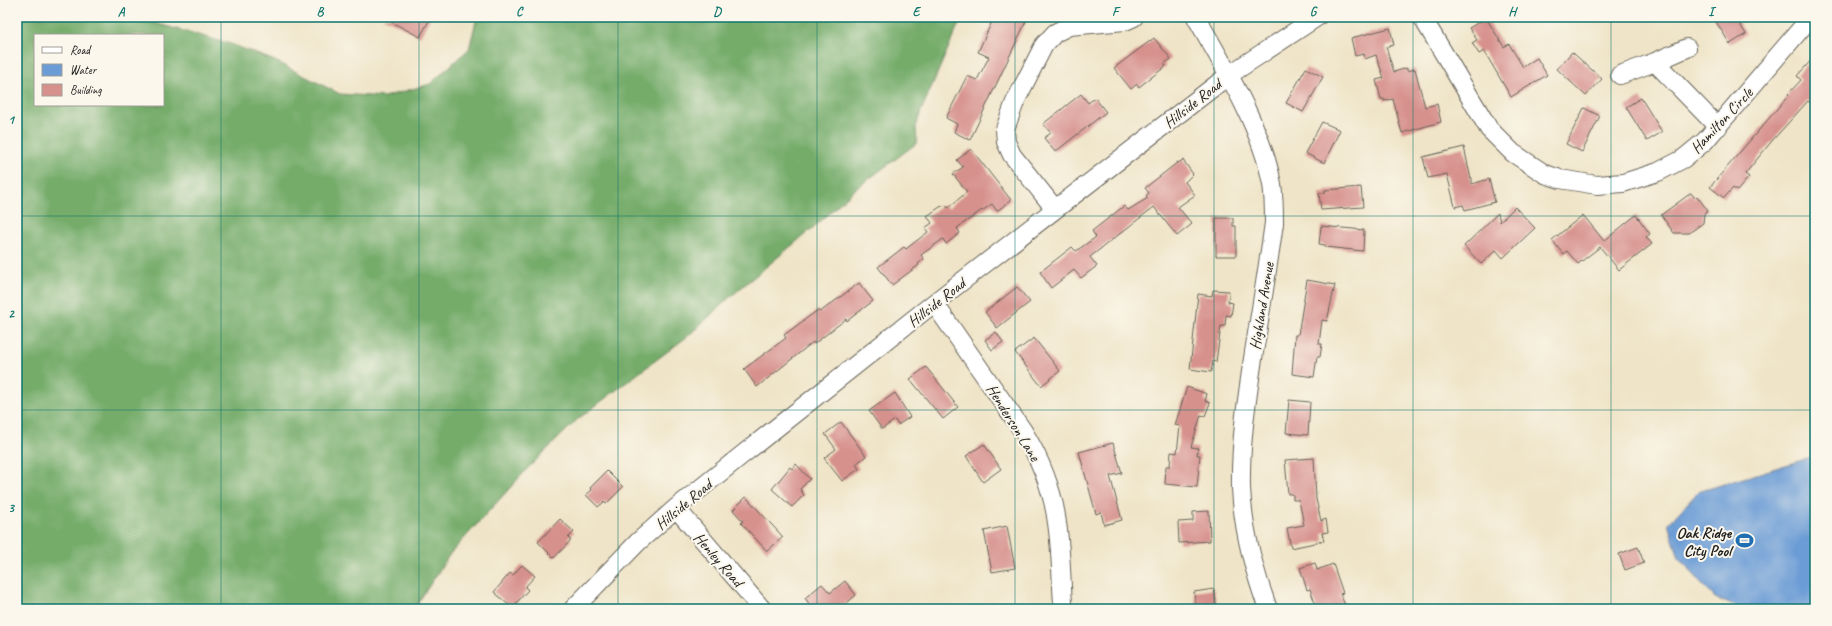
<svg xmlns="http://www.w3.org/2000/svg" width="1832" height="626" font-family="Caveat,sans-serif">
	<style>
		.forest { fill: #74ac6b; stroke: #486444; fill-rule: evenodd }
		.water { fill: #6c9cd5; stroke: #445c78 }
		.building { fill: #d7918d }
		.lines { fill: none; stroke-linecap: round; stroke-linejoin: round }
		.minor-casing { stroke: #666258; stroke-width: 20 }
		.minor { stroke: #fff; stroke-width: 18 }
		.grid { fill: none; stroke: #0f766e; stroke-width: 1; stroke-opacity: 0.55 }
		.labels { text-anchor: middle; stroke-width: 4; stroke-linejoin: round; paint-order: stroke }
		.street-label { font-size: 16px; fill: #1c1c1c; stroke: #fbf7ec }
		.poi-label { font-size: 16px; font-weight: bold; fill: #1c1c1c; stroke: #fbf7ec; text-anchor: end }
		.neatline { fill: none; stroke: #0f766e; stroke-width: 1.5 }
		.grid-label { font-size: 13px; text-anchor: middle; font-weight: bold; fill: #0f766e }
	</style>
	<rect width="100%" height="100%" fill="#fbf7ec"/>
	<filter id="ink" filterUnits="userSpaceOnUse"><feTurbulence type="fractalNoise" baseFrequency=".025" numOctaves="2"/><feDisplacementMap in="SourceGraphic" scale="8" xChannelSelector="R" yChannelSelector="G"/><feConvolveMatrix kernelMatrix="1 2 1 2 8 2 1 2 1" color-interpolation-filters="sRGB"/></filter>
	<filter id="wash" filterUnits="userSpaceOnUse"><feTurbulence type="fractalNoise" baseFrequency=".012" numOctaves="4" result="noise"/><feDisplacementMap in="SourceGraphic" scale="16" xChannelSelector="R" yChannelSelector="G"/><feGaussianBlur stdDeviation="0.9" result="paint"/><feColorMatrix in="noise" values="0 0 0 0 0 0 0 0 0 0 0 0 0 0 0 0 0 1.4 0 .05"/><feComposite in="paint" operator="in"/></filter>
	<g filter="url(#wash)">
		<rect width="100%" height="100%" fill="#efe4c7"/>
		<path class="forest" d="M17,17H133L231,44L275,61L340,94L384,97L430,84L469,49L477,17H964L957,28L921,111L916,127L917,143L854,190L814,227L729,298L688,336L578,419L528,468L450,554L414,609H17ZM35,35H163V105H35Z"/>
		<path class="water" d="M1815,456V609H1742L1715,598L1679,558L1668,524L1698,492Z"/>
		<g id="blocks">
			<path class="building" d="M382,17H431L420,37Z
				M994,17H1028L970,140L954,132L957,124L946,118L967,76L977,80L989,57L978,52Z
				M1713,17H1735L1746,34L1730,44Z
				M1486,18L1504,47L1509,44L1523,67L1537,58L1547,75L1511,97L1484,51L1479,54L1472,43L1477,40L1469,28Z
				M1390,28L1394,45L1386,47L1394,72L1407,68V71L1415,69L1425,107L1437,104L1441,122L1402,133L1393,99L1384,101V99H1381L1376,80L1384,78L1376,55L1365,59L1364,54L1355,56L1351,38Z
				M1154,38L1171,59L1164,64L1166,66L1139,87L1137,84L1131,89L1114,68Z
				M1572,52L1602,79L1586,96L1557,69Z
				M1815,56V107L1808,101L1771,142L1745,174L1749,177L1737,191L1733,188L1724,198L1710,187L1789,95L1788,94L1801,80L1797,76Z
				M1306,68L1323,77L1303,112L1286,103Z
				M1081,94L1088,103L1095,98L1106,112L1055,152L1044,138L1051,133L1043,124Z
				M1641,98L1662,132L1647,141L1626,107Z
				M1584,108L1600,116L1582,152L1566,144Z
				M1322,122L1340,130L1324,163L1305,153Z
				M1464,147L1472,184L1489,179L1495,202L1465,210L1463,205L1455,207L1447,174L1428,178L1423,157Z
				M971,149L1011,200L997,211L992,204L982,211V210L957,228L960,233L946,244L943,239L921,255L924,259L918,264L919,265L892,285L878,267L904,247L906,249L928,232L925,228L932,223L927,216L940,207L945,205L948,208L967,192L953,174L963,167L957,160Z
				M1183,160L1193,174L1185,182L1195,195L1178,207L1192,224L1177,236L1154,207L1090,257L1097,266L1081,278L1074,270L1051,288L1040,272L1072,247L1076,251L1096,237L1092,231L1124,206L1128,210L1148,198L1146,196L1149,193L1145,188L1178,162V163Z
				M1361,187L1363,207L1321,210L1319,193H1325V190Z
				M1691,193L1695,198L1697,196L1708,211L1704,214L1703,223L1689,233H1674L1661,215Z
				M1515,207L1535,228L1503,258L1496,250L1481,264L1464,246L1498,213L1500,222Z
				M1583,215L1604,241L1636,215L1650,234L1646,237L1652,244L1619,270L1600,247L1578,264L1567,251L1563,254L1552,240Z
				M1216,218H1233V226H1236V256H1216Z
				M1321,226L1364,230L1363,251L1325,247V245L1319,244Z
				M1307,280L1335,285L1327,321L1322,320L1319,344H1322L1320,357H1317L1314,377L1292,374L1295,335H1298Z
				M859,283L873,301L847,321L846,319L814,344L813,342L757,387L744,369L786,338L784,335L818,310L820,312Z
				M1017,287L1030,302L997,328L985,312Z
				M1213,290L1229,291L1228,302L1233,303L1231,316L1226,315L1225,326H1221L1216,362L1213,361L1211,372L1190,369L1198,294L1212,296Z
				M996,332L1003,342L992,350L985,340Z
				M1034,338L1060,371L1041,386L1015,352Z
				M926,367L958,407L943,419L910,379Z
				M1187,387L1207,394L1205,401L1210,403L1205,416L1201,415L1191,447L1198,448L1197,455H1200L1197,487L1165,484L1166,466H1170L1171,452L1177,453L1180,426L1175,425Z
				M895,393L910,417L898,425L895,420L882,429L869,411Z
				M1289,400L1310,402L1308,435L1286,433Z
				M841,422L866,456L856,464L859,469L842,481L824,458L836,449L825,434Z
				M1113,443L1122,473L1110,476L1122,520L1104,525L1101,512L1096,514L1079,452Z
				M984,444L1001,469L983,482L966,456Z
				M1314,458L1316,499L1321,521L1326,519L1328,532L1322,533L1324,541L1291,548L1287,528L1304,525L1299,500H1293V494H1288L1285,460Z
				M796,464L810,479L800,489L804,495L792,507L772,489L790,467L792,469Z
				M607,471L623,487L606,504L604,502L598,507L586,495L592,490L590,488Z
				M746,497L783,537L767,551L741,523L743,521L733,510Z
				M1209,511L1210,541L1179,543L1178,522L1193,521V512Z
				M560,519L574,532L568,538L571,540L554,558L538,542Z
				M1007,526L1015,568L992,572L984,531Z
				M1638,547L1644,563L1625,570L1619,554Z
				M1315,563L1317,570L1333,564L1343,593L1340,594L1347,609H1317L1310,589L1307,590L1300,568Z
				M522,565L535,576L525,587L528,590L512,608L494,592L510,573L513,575Z
				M845,581L856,595L840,609H813L805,598L822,584L830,593Z
				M1214,589L1217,609H1196L1194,592Z"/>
		</g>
	</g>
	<g filter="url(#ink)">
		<use href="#blocks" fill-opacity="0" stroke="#666258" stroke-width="1"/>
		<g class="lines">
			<defs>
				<path id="minor" d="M1196,17C1224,66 1262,128 1272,184C1274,197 1274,210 1274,223C1268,266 1261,309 1254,352C1247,398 1240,442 1241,488C1243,529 1254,571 1268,609
					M1422,17L1489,129L1513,153L1545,174L1560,179L1597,185L1623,183L1658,172L1683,159L1705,141L1811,17
					M1655,62L1687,48
					M1620,75L1655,62L1718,127
					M1055,209L1012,155L1006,142L1005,129L1015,102L1044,45L1055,33L1069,26L1125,21L1134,17
					M934,303L1023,431C1040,459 1053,490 1057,523C1061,549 1061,576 1063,603
					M676,508L762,609
					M573,609L638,542L676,508L742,455L934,303L1229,75L1317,17"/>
			</defs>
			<use href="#minor" class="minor-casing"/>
			<use href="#minor" class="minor"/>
		</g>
	</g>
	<path class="grid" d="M221,17V609M419,17V609M618,17V609M817,17V609M1015,17V609M1214,17V609M1413,17V609M1611,17V609M17,216H1815M17,410H1815"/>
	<defs>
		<symbol id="stadium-bare" viewBox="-9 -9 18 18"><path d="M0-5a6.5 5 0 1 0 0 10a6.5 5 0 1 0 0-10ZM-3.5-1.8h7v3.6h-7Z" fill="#1f6fb2" stroke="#fbf7ec" stroke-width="2.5" paint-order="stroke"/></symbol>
	</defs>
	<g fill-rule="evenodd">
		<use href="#stadium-bare" x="1732" y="528" width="25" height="25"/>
	</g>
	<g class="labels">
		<g class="street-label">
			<text transform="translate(1192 103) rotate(-38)" y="6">Hillside Road</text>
			<text transform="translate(1721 120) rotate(-47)" y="6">Hamilton Circle</text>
			<text transform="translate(936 302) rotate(-38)" y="6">Hillside Road</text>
			<text transform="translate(1261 306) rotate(-81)" y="6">Highland Avenue</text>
			<text transform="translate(1014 422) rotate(58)" y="6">Henderson Lane</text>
			<text transform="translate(683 504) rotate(-40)" y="6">Hillside Road</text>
			<text transform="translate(719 559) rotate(49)" y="6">Henley Road</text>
		</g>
		<g class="poi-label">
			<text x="1731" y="538">Oak Ridge<tspan x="1731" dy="18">City Pool</tspan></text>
		</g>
	</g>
	<rect width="1832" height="626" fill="none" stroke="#fbf7ec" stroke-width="44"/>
	<rect x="34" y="34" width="130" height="72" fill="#fbf7ec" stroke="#a29f99"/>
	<rect x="42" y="47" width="20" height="6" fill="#ffffff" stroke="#a29f99"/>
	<text x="70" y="54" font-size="12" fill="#1c1c1c">Road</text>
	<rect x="42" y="64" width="20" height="12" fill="#6c9cd5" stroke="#a29f99"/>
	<text x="70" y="74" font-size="12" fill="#1c1c1c">Water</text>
	<rect x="42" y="84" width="20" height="12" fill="#d7918d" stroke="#a29f99"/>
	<text x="70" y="94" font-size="12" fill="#1c1c1c">Building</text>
	<rect x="22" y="22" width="1788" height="582" class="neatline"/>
	<g class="grid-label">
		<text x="121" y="16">A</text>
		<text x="320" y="16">B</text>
		<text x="519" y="16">C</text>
		<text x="717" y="16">D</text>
		<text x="916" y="16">E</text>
		<text x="1115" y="16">F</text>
		<text x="1313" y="16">G</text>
		<text x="1512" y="16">H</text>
		<text x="1711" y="16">I</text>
		<text x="11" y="124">1</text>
		<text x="11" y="318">2</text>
		<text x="11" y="512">3</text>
	</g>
</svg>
